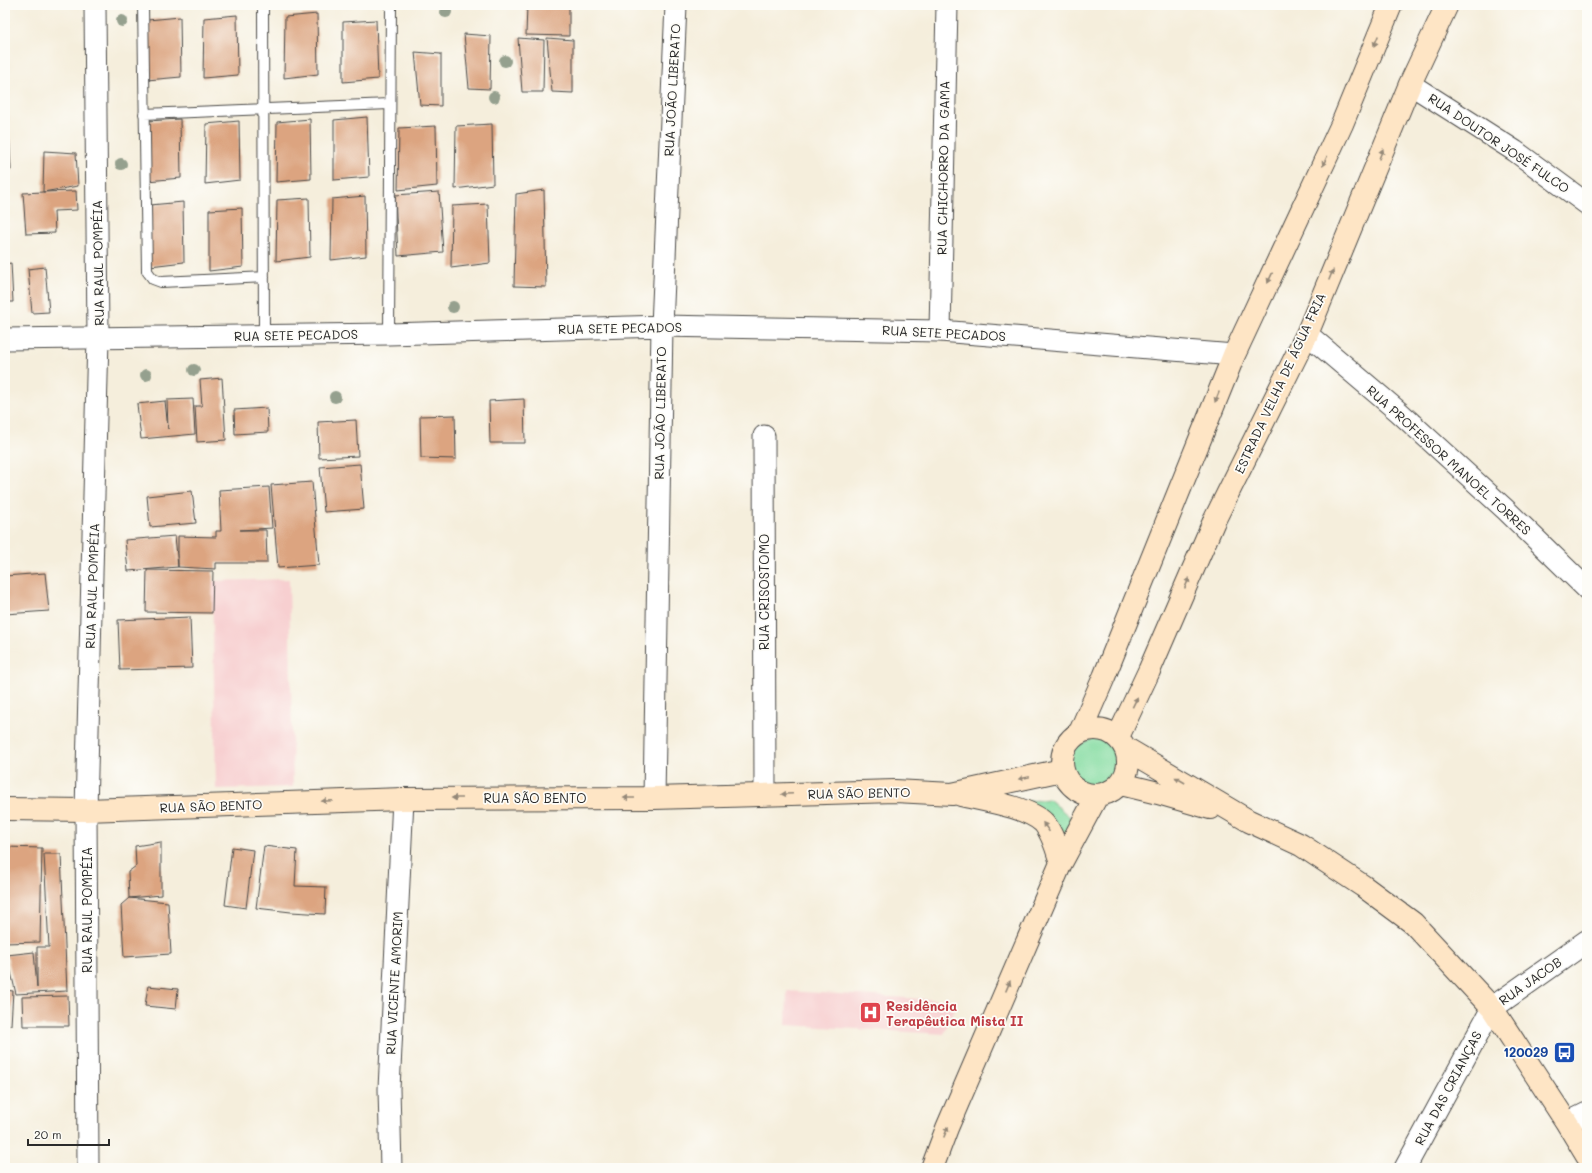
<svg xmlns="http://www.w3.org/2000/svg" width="1592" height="1173" font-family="Mali,sans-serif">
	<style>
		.built { fill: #f7cfd0 }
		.green { fill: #84dca1; stroke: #588466 }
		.building { fill: #dca480 }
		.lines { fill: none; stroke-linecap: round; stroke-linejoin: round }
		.service-casing { stroke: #494846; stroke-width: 12 }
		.minor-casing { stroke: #494846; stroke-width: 23 }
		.tertiary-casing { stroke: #494846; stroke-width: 24 }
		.secondary-casing { stroke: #494846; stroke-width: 24 }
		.service { stroke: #fff; stroke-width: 10 }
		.minor { stroke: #fff; stroke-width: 21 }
		.tertiary { stroke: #fff; stroke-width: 22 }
		.secondary { stroke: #fee5c5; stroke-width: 22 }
		.tree { fill: #95a08e }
		.oneway { fill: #948878 }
		.labels { text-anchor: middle; stroke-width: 3.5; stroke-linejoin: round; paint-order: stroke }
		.street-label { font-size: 13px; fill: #2b2b2b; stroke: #fdfcf7 }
		.health-label { font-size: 13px; font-weight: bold; fill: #be3a42; stroke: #fdfcf7; text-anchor: start }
		.transit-label { font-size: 13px; font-weight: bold; fill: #164399; stroke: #fdfcf7; text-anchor: end }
	</style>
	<rect width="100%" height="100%" fill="#fdfcf7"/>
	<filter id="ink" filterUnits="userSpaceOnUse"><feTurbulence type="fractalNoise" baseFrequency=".025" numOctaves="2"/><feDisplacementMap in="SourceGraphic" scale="8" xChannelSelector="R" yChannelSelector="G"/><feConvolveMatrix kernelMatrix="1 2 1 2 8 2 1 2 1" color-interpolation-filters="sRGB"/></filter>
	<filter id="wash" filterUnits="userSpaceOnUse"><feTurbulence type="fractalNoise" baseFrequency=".012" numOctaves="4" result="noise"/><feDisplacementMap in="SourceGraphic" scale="16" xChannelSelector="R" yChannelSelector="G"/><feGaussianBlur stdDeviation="0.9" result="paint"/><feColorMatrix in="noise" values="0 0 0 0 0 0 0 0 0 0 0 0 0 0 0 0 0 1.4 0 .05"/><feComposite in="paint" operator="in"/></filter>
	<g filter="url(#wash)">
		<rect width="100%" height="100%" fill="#f5eedc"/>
		<path class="built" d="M289,579L293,787L216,789L212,581Z
			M787,991L958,1001L944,1034L786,1025Z"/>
		<path class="green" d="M1096,736L1127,753L1121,777L1097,792L1067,775V751Z
			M1049,799L1079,825L1068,841L1055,821L1023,802Z"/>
		<g id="blocks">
			<path class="building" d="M527,5H569V36L526,35Z
				M317,14L318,74L284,78L285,17Z
				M237,15L238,75L203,78L204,18Z
				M180,17L181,77L147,80L148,20Z
				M376,20L378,79L343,82V22Z
				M464,34L491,36L490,89L469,88Z
				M518,38L544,40L543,92H522Z
				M547,38L573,40V93L552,92Z
				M415,52L441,54V106L420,105Z
				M5,69H6L11,170L5,171Z
				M367,117L369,177L334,180V120Z
				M180,119L181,178L147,181V121Z
				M310,119L311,179L276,182L277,122Z
				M239,121L240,180L205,184L206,124Z
				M492,124L493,184L455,189L456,126Z
				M436,126L437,186L398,190L399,128Z
				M44,151L76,153L78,186L43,192L76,191L77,210L54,211L55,233L26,234L23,193L43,192Z
				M544,190L546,287L514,286L516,194Z
				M439,192L443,252L398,256L395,195Z
				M365,196L366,256L331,260L332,199Z
				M309,198L310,257L276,261L277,200Z
				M183,202L184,262L150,266V205Z
				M488,204L490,263L451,268L452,206Z
				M242,208L243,267L209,271V210Z
				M11,263L13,302H5V264Z
				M45,267L49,312L32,313L28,269Z
				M222,378L226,440L197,442L195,406H202L200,380Z
				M193,399L195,434L141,439L137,404L165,401L168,429L167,400Z
				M524,399L525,443H490L489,401Z
				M267,408L268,432L235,434L234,410Z
				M455,415L456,459L421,458L420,416Z
				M356,420L358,456L319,458L318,422Z
				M360,464L364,509L324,512L320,467Z
				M312,482L319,565L278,568L271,485Z
				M269,487L272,528L240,530H266L267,563H216V569L178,567V536L216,537V531H221L219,490Z
				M192,491L196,523L150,527L147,496Z
				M175,536L178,567L128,571L125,540Z
				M147,570L213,571L212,613L146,612Z
				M45,573L49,611L5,614V576Z
				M190,617L192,668L120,670L118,620Z
				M161,842V895L129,898L128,872L136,866L135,846Z
				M264,846L297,850L295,886L326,887L325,914L291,912L256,908Z
				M5,847L42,848L40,942L5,943Z
				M232,847L253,850L246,908L225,905Z
				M44,854H61L67,991L16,994L7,955L34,952L37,988V947H49Z
				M129,898L168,902L171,954L124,957L121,905Z
				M148,986L178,989L176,1009L145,1006Z
				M5,990L13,991L11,1025L5,1024Z
				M68,996L69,1026H23L22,997Z"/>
		</g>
	</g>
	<g filter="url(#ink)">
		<use href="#blocks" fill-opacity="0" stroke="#494846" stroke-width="1"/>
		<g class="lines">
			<defs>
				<path id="service" d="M143,5L147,271L153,279L161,282L264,277
					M263,5L264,335
					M144,114L390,104
					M389,334L391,5"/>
				<path id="minor" d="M1410,84L1515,151L1587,204
					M940,331L947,5
					M1307,334L1399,412L1506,510L1587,589
					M5,339L389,334L662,326L940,331L1234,355
					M764,436L765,795
					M654,798L662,326L676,5
					M1567,1123L1587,1113
					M88,1168L86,810L98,338L95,5
					M391,1168L389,1089L403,799
					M1405,1168L1492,1008"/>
				<path id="tertiary" d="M1492,1008L1587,941"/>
				<path id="secondary" d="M1062 762a33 33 0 1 1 66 0a33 33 0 1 1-66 0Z
					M1080,732L1104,677L1234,355L1342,124L1391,5
					M1118,737L1149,671L1214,521L1307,334L1410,84L1447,5
					M1127,749L1249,821L1301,845L1363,886L1413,923L1492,1008L1567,1123L1587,1156
					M1121,784L1158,793L1210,808
					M961,795C982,800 1029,807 1044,823C1053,834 1057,850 1061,863
					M5,809L86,810L403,799L654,798L895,791L952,794L1062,770
					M932,1168L947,1128L1061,863L1097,796"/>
			</defs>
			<use href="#service" class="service-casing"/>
			<use href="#minor" class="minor-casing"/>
			<use href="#tertiary" class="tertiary-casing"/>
			<use href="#secondary" class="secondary-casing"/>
			<use href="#service" class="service"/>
			<use href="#minor" class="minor"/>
			<use href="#tertiary" class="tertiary"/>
			<use href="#secondary" class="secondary"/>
		</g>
		<g class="tree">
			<circle cx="446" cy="12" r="6"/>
			<circle cx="122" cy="21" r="6"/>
			<circle cx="505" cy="61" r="6"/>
			<circle cx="494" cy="97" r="6"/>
			<circle cx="121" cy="164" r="6"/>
			<circle cx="453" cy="307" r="6"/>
			<circle cx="194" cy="370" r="6"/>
			<circle cx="146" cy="375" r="6"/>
			<circle cx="335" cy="397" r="6"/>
		</g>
		<defs><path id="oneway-solid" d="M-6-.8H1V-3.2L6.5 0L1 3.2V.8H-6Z"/></defs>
		<g class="oneway">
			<use href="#oneway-solid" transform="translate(1376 41) rotate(112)"/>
			<use href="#oneway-solid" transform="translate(1381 154) rotate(-68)"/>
			<use href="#oneway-solid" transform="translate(1325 161) rotate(115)"/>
			<use href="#oneway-solid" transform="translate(1331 275) rotate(-68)"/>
			<use href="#oneway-solid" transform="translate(1270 278) rotate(115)"/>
			<use href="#oneway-solid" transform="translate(1217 397) rotate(112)"/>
			<use href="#oneway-solid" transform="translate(1187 583) rotate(-67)"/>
			<use href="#oneway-solid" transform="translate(1135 702) rotate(-64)"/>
			<use href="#oneway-solid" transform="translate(1024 778) rotate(168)"/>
			<use href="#oneway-solid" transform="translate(1180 780) rotate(-150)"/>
			<use href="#oneway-solid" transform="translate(787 794) rotate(178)"/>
			<use href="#oneway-solid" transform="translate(457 798) rotate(180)"/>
			<use href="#oneway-solid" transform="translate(629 798) rotate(180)"/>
			<use href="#oneway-solid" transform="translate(327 801) rotate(178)"/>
			<use href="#oneway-solid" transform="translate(1046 827) rotate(-125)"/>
			<use href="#oneway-solid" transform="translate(1008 986) rotate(-67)"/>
			<use href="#oneway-solid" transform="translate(946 1132) rotate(-68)"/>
		</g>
	</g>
	<defs>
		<symbol id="hospital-square" viewBox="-11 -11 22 22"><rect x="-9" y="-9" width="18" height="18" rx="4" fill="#e0444e" stroke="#fdfcf7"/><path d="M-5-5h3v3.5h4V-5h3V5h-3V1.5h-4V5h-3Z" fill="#fff"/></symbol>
		<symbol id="bus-square" viewBox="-11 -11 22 22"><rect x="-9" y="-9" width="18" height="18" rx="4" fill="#1a4fb4" stroke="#fdfcf7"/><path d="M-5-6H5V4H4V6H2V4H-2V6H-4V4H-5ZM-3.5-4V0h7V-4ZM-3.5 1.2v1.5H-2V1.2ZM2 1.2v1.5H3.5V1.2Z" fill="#fff"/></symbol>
	</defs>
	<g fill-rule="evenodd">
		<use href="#hospital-square" x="858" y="1000" width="25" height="25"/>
		<use href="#bus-square" x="1552" y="1040" width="25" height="25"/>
	</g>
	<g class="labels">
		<g class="street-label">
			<text transform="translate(672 90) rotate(-87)" y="5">RUA JOÃO LIBERATO</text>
			<text transform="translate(1499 143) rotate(34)" y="5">RUA DOUTOR JOSÉ FULCO</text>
			<text transform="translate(943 168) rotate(-89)" y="5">RUA CHICHORRO DA GAMA</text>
			<text transform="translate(98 263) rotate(-91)" y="5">RUA RAUL POMPÉIA</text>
			<text transform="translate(620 328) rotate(-1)" y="5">RUA SETE PECADOS</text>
			<text transform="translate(944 333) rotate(3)" y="5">RUA SETE PECADOS</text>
			<text transform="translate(296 335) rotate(-1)" y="5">RUA SETE PECADOS</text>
			<text transform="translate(1280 383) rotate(-65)" y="5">ESTRADA VELHA DE ÁGUA FRIA</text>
			<text transform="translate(660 413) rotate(-89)" y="5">RUA JOÃO LIBERATO</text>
			<text transform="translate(1449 460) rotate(42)" y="5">RUA PROFESSOR MANOEL TORRES</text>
			<text transform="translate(92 586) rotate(-88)" y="5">RUA RAUL POMPÉIA</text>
			<text transform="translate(764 592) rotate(-90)" y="5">RUA CRISOSTOMO</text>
			<text transform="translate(859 793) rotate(-1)" y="5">RUA SÃO BENTO</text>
			<text x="535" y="803">RUA SÃO BENTO</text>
			<text transform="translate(211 806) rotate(-2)" y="5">RUA SÃO BENTO</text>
			<text transform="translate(87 910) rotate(-90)" y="5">RUA RAUL POMPÉIA</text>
			<text transform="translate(1530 981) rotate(-35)" y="5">RUA JACOB</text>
			<text transform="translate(394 983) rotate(-87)" y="5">RUA VICENTE AMORIM</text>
			<text transform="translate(1448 1088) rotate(-62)" y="5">RUA DAS CRIANÇAS</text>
		</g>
		<g class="health-label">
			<text x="886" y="1011">Residência<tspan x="886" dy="15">Terapêutica Mista II</tspan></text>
		</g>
		<g class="transit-label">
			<text x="1548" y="1057">120029</text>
		</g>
	</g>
	<rect width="1592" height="1173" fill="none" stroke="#fdfcf7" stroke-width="20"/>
	<path d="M28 1139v6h81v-6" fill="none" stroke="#2b2b2b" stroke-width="2"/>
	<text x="34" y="1139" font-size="12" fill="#2b2b2b" stroke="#fdfcf7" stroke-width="3" paint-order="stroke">20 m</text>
</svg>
